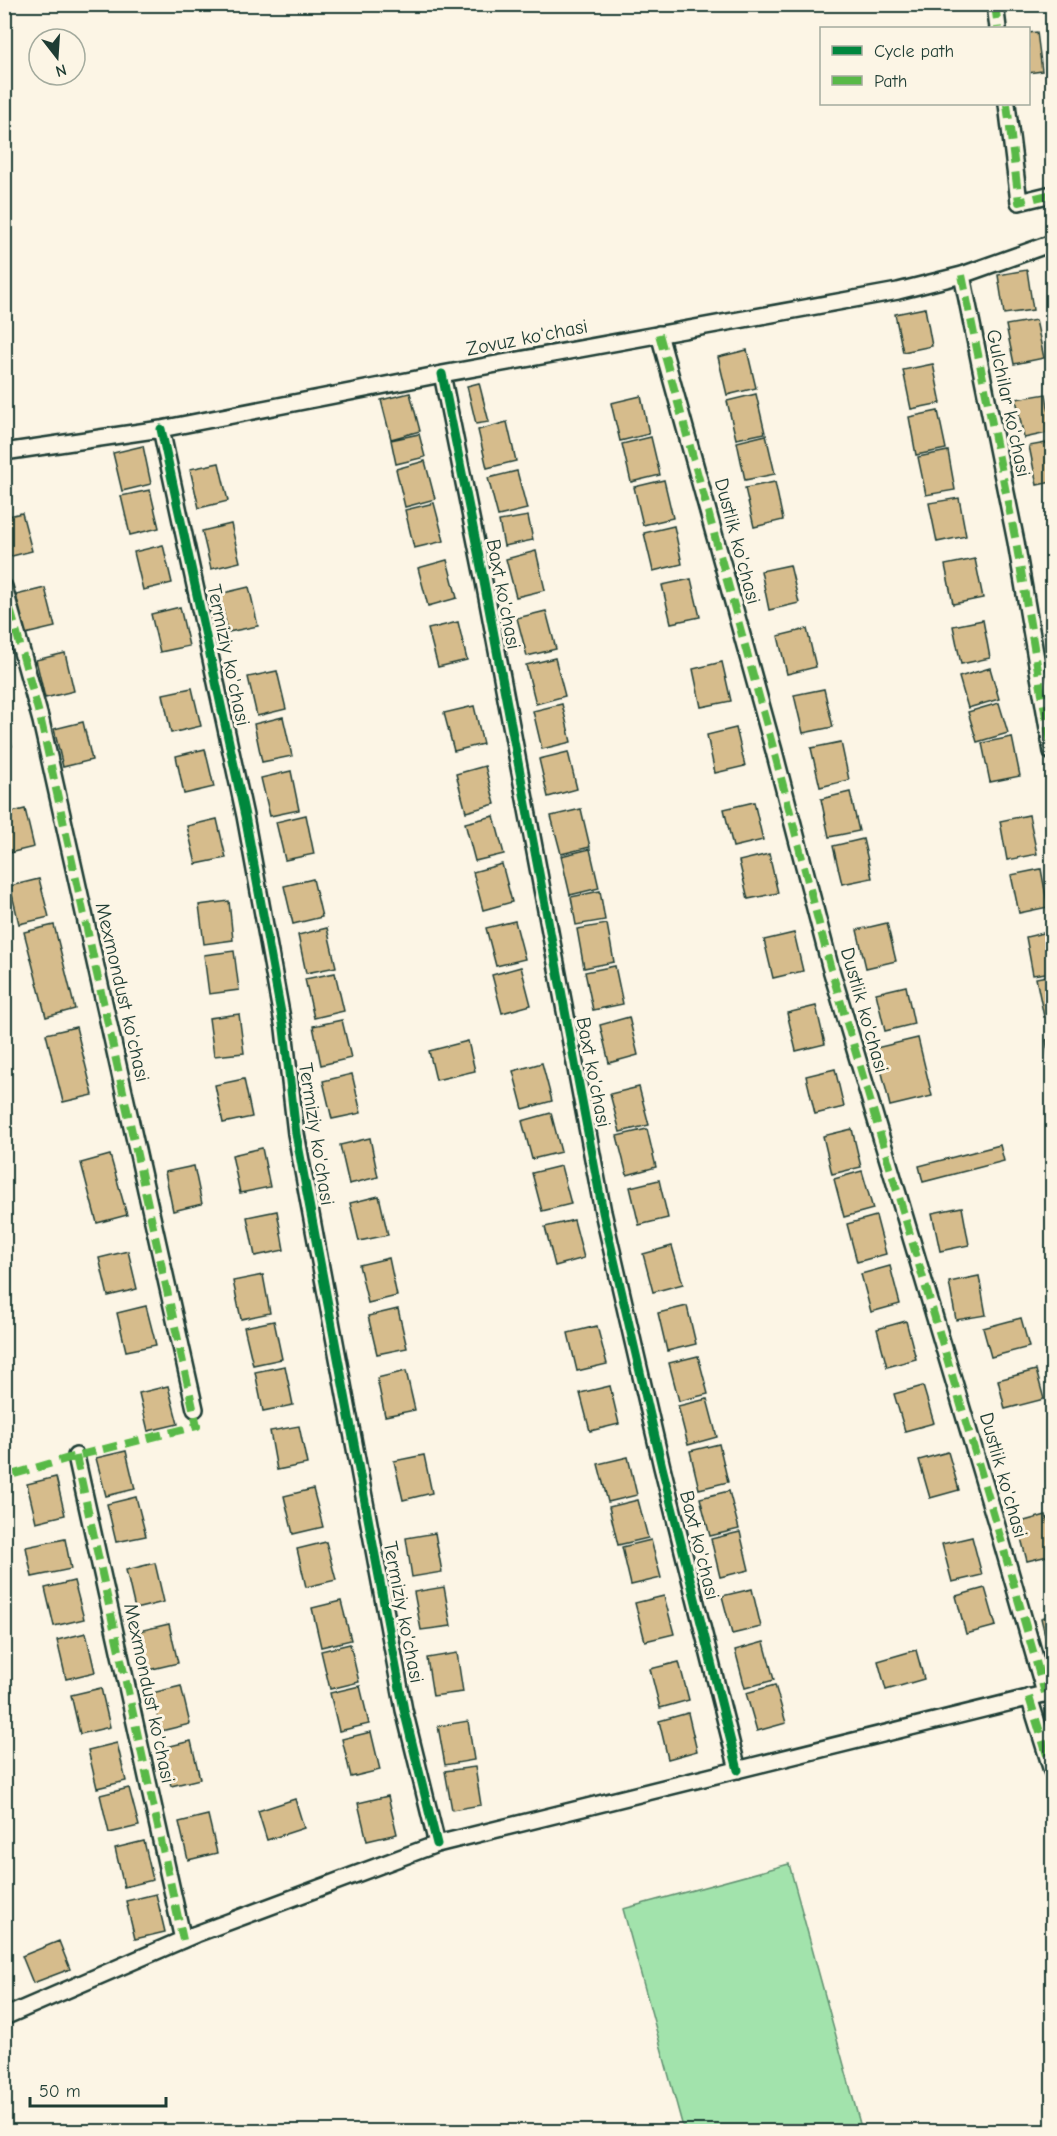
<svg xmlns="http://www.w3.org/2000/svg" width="1057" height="2136" font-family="'Comic Neue',sans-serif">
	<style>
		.green { fill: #a2e3ac; stroke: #609070; stroke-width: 1.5 }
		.building { fill: #d6bc8c; stroke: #1f3d34; stroke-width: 1.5 }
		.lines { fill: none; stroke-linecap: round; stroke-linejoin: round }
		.street-casing { stroke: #1f3d34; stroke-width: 20 }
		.street { stroke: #fcf5e5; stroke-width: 15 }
		.quiet { stroke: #58b947; stroke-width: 8; stroke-dasharray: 15 8; stroke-linecap: butt }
		.cycleway-casing { stroke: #fcf5e5; stroke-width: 13 }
		.cycleway { stroke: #00873e; stroke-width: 9 }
		.labels { text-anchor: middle; stroke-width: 6; stroke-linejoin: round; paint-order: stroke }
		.street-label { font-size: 20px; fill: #1f3d34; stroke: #fcf5e5 }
	</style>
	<rect width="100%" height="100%" fill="#fcf5e5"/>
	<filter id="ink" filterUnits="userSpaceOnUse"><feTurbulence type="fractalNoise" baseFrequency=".0167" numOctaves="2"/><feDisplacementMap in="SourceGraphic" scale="12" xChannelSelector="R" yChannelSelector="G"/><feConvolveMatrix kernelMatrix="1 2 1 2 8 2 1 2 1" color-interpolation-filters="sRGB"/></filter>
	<g filter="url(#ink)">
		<path class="green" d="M789,1864L862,2131H684L623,1909Z"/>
		<path class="building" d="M1037,32L1042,71L1028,73V33Z
			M1027,270L1033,310L1004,314L998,275Z
			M925,308L932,346L903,352L895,314Z
			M1036,320L1044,358L1014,364L1006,325Z
			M747,350L756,388L727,395L718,357Z
			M933,364L941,403L911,409L903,370Z
			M479,383L489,422L476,424L467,386Z
			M410,393L420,431L391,439L381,400Z
			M756,394L765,433L736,439L727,401Z
			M1046,394L1052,432L1024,438L1016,399Z
			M641,396L649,434L620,441L611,403Z
			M938,411L946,449L916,455L909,417Z
			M507,422L516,461L487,468L478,430Z
			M419,434L425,457L396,464L391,440Z
			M766,435L775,474L745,480L737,442Z
			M651,437L660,475L631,482L622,444Z
			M1052,442V482L1037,485L1029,446Z
			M143,446L151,484L122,491L113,453Z
			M948,451L955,490L926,495L918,457Z
			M425,461L435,499L405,507L396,469Z
			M219,463L228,501L199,508L190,469Z
			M517,471L527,509L498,516L488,478Z
			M664,480L673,518L643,525L634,487Z
			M775,482L783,520L754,527L745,488Z
			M150,490L159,528L130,535L121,496Z
			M959,498L966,536L937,542L929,503Z
			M434,503L444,541L414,548L405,510Z
			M22,513L32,551L4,558V517Z
			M528,516L533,540L504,546L499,521Z
			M231,524L240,562L211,569L202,531Z
			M674,526L682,564L653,571L644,533Z
			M163,545L172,583L143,590L134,552Z
			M536,551L545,590L516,597L506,559Z
			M975,559L983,598L953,604L945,565Z
			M447,560L457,598L428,606L418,568Z
			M790,565L799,603L769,610L761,571Z
			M691,579L700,617L671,623L662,585Z
			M249,587L258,626L228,632L219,594Z
			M45,588L55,627L25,634L16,595Z
			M180,607L189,646L160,652L151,614Z
			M546,611L556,649L527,656L517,618Z
			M983,620L990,658L961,664L953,626Z
			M458,622L467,660L438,667L428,629Z
			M807,629L816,667L787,674L778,636Z
			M65,653L74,691L45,698L36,660Z
			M555,658L565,696L536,704L526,665Z
			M722,662L731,701L701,707L693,669Z
			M990,668L999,699L968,708L959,677Z
			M277,671L286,709L257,716L248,677Z
			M192,688L201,726L171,733L163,694Z
			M824,689L833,727L803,733L794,695Z
			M999,703L1008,733L977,742L968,712Z
			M562,704L571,742L542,749L533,711Z
			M474,706L483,744L454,751L444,713Z
			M4,715L12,746L4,748Z
			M283,717L292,756L262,762L254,724Z
			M83,722L92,760L63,767L54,729Z
			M736,728L745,766L715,773L707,735Z
			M1012,737L1020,776L990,782L982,743Z
			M841,742L849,780L820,787L811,748Z
			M205,749L214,787L184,794L176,756Z
			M568,752L577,789L548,797L539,759Z
			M485,766L495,804L466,812L456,774Z
			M291,771L299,810L270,816L261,778Z
			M850,792L859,831L829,837L821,799Z
			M754,802L763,840L733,847L724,809Z
			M25,809L34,847L5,854L4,814Z
			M581,809L590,847L561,854L551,816Z
			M306,815L314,854L285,860L276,822Z
			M1029,815L1037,854L1007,860L1000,821Z
			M494,816L504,854L475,861L465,823Z
			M217,819L226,858L196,864L187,826Z
			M863,839L872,878L842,884L833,846Z
			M590,849L599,888L570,895L561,856Z
			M769,854L778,893L748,899L739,861Z
			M502,864L512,902L483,910L473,872Z
			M1041,869L1048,907L1019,913L1011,875Z
			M39,879L49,917L19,924L10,886Z
			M313,879L322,917L293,924L284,886Z
			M600,891L605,920L576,925L571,897Z
			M229,901L233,940L204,944L199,905Z
			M515,921L525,959L496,966L486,928Z
			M887,923L896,961L866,968L857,930Z
			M607,924L614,962L584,968L577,929Z
			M54,925L75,1009L46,1017L24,932Z
			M327,928L336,967L306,973L298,935Z
			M1052,931V972L1033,975L1026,937Z
			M794,933L803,971L773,978L764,940Z
			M234,951L239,990L209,994L204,955Z
			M615,966L623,1004L593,1010L585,972Z
			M521,967L531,1005L502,1013L492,975Z
			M335,973L344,1011L314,1018L305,979Z
			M1052,975V1015L1044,1017L1036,978Z
			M906,986L914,1024L885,1031L876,993Z
			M816,1006L825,1044L796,1051L787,1013Z
			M239,1014L244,1053L214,1056L209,1018Z
			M629,1017L638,1055L609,1063L600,1025Z
			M342,1020L351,1058L321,1065L313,1026Z
			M76,1027L93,1095L63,1102L46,1034Z
			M918,1038L932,1096L890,1106L876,1048Z
			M1052,1038V1075L1046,1040Z
			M468,1041L475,1071L436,1080L429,1051Z
			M542,1063L552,1101L523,1109L513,1071Z
			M835,1069L844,1107L815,1114L806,1076Z
			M352,1074L361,1113L332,1119L323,1081Z
			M244,1079L252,1117L223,1123L215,1085Z
			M639,1087L649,1125L620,1132L610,1094Z
			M551,1113L561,1152L532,1159L522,1121Z
			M647,1129L656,1167L627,1175L617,1136Z
			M852,1129L861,1167L832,1174L823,1136Z
			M370,1138L378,1177L349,1184L340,1145Z
			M1000,1145L1004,1161L923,1182L919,1166Z
			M262,1148L270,1187L240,1193L232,1155Z
			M110,1155L127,1215L97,1223L81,1163Z
			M194,1166L202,1204L173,1211L165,1172Z
			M561,1166L571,1204L542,1211L532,1173Z
			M862,1171L873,1209L844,1217L834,1179Z
			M659,1180L668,1218L639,1225L630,1187Z
			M379,1196L388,1235L359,1241L350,1203Z
			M962,1207L969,1245L940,1251L932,1213Z
			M277,1211L284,1250L255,1256L247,1217Z
			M876,1216L886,1254L857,1262L847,1224Z
			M574,1220L584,1258L555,1266L545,1227Z
			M672,1246L683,1284L653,1292L643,1254Z
			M128,1251L137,1289L108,1296L99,1258Z
			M389,1258L397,1296L368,1303L359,1265Z
			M890,1266L900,1304L871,1312L861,1274Z
			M263,1275L270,1313L241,1319L233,1281Z
			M979,1276L986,1315L956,1320L949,1282Z
			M146,1306L156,1345L126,1351L117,1313Z
			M687,1306L696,1344L667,1351L658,1313Z
			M398,1309L407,1348L377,1354L368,1316Z
			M1021,1318L1029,1347L991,1357L983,1328Z
			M274,1321L282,1359L253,1365L244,1327Z
			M906,1321L916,1359L887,1367L877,1329Z
			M597,1326L607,1364L577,1371L568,1333Z
			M698,1356L708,1394L679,1401L669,1363Z
			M285,1366L293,1405L263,1411L255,1372Z
			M1036,1370L1044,1399L1005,1409L998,1380Z
			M406,1371L415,1410L385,1416L377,1378Z
			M168,1386L178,1424L148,1431L139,1393Z
			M610,1386L619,1424L590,1431L580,1393Z
			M923,1386L934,1423L905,1431L894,1394Z
			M707,1399L717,1437L688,1445L678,1406Z
			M299,1426L307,1464L277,1470L270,1431Z
			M719,1444L728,1482L699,1489L690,1451Z
			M126,1451L135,1489L106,1496L96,1458Z
			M948,1452L959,1490L930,1498L919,1460Z
			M424,1455L432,1493L403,1500L394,1461Z
			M628,1457L637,1495L608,1502L598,1464Z
			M56,1477L65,1515L36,1522L27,1484Z
			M313,1489L323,1527L293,1534L284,1496Z
			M729,1491L739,1529L710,1536L700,1498Z
			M136,1497L146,1536L116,1542L107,1504Z
			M638,1500L648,1538L618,1545L609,1507Z
			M1046,1515L1052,1538V1555L1027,1561L1017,1523Z
			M740,1532L749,1570L720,1577L711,1539Z
			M435,1533L442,1572L412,1577L406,1538Z
			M972,1537L982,1575L952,1582L942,1544Z
			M65,1539L71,1569L32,1577L26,1547Z
			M651,1540L661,1578L631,1585L622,1547Z
			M326,1542L336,1580L306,1587L297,1549Z
			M155,1563L164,1602L135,1609L126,1570Z
			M74,1581L84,1619L54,1626L45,1588Z
			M444,1587L451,1626L421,1630L414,1592Z
			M985,1588L996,1626L966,1634L956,1596Z
			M752,1589L761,1627L732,1634L722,1596Z
			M664,1596L674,1634L645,1641L635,1603Z
			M341,1601L351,1640L321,1647L312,1608Z
			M1052,1615V1656H1050L1041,1618Z
			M169,1624L178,1663L148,1670L139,1631Z
			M86,1633L95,1672L66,1679L57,1640Z
			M764,1642L774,1680L745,1688L735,1650Z
			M350,1644L359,1682L330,1689L321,1651Z
			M916,1650L924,1679L886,1690L878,1661Z
			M457,1653L463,1692L433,1696L427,1658Z
			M679,1662L689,1700L660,1708L650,1669Z
			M775,1685L786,1723L757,1731L746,1693Z
			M181,1686L190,1724L161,1731L152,1693Z
			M360,1686L369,1724L339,1731L330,1693Z
			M101,1688L110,1727L80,1734L71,1695Z
			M688,1713L697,1751L668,1759L659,1721Z
			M468,1721L474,1760L445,1765L438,1726Z
			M371,1732L380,1770L351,1777L342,1739Z
			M191,1741L200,1779L171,1786L162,1748Z
			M117,1743L126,1781L97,1788L88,1750Z
			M475,1767L481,1805L452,1810L445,1771Z
			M129,1788L139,1826L109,1833L100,1795Z
			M388,1796L397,1834L367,1841L358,1803Z
			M295,1799L304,1828L267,1840L258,1811Z
			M208,1815L217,1853L188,1860L179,1822Z
			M144,1841L153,1880L124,1887L115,1848Z
			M156,1894L165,1932L135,1939L126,1901Z
			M59,1941L70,1969L33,1983L22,1956Z"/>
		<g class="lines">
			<defs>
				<path id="street" d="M995,4L998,28
					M1007,104L1019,202L1052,194
					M962,275L1016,542L1052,752
					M659,334L774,751L830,966L997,1526L1045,1693
					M442,374L484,582L603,1212L662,1467L738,1770
					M161,429L245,816L284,1029L296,1134L404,1710L437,1844
					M4,452L161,429L442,374L898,291L962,275L1052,243
					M4,587L41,721L195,1409
					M76,1456L183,1940
					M1029,1697L1052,1771
					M4,2017L196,1934L437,1844L1052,1692"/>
			</defs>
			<use href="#street" class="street-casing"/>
			<use href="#street" class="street"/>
			<path class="quiet" d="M995,4L998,28
				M1007,104L1019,202L1052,194
				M962,275L1016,542L1052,752
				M659,334L774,751L830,966L997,1526L1045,1693
				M4,587L41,721L197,1426L76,1456L4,1477
				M76,1456L183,1940
				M1029,1697L1052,1771"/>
			<defs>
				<path id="cycleway" d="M442,374L484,582L603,1212L662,1467L738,1770
					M161,429L245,816L284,1029L296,1134L404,1710L437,1844"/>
			</defs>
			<use href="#cycleway" class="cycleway-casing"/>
			<use href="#cycleway" class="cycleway"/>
		</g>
	</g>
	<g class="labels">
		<g class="street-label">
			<text transform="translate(527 337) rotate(-11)" y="7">Zovuz ko'chasi</text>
			<text transform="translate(1009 403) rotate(78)" y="7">Gulchilar ko'chasi</text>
			<text transform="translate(738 541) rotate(75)" y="7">Dustlik ko'chasi</text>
			<text transform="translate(504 594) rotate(79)" y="7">Baxt ko'chasi</text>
			<text transform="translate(229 655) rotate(78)" y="7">Termiziy ko'chasi</text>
			<text transform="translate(123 992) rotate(77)" y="7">Mexmondust ko'chasi</text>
			<text transform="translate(865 1010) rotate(74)" y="7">Dustlik ko'chasi</text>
			<text transform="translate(594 1072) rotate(79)" y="7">Baxt ko'chasi</text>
			<text transform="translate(317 1134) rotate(81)" y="7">Termiziy ko'chasi</text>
			<text transform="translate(1004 1475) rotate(74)" y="7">Dustlik ko'chasi</text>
			<text transform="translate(700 1545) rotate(76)" y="7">Baxt ko'chasi</text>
			<text transform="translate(404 1612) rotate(79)" y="7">Termiziy ko'chasi</text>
			<text transform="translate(150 1693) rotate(78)" y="7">Mexmondust ko'chasi</text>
		</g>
	</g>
	<rect width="1057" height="2136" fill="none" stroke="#fcf5e5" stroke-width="24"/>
	<rect x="12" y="12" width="1033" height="2112" fill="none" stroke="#1f3d34" stroke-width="2" filter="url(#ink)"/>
	<rect x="820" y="27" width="210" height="78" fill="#fcf5e5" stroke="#a4ab9e" stroke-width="1.5"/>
	<rect x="832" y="46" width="30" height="9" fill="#00873e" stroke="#a4ab9e" stroke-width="1.5"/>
	<text x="874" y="57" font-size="18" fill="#1f3d34">Cycle path</text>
	<rect x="832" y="76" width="30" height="9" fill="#58b947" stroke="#a4ab9e" stroke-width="1.5"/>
	<text x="874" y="87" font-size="18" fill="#1f3d34">Path</text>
	<g transform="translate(57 57) rotate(163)"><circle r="28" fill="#fcf5e5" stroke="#a4ab9e" stroke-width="1.5"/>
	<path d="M0-4.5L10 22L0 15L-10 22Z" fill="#1f3d34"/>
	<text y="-9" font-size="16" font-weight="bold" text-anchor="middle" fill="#1f3d34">N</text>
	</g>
	<path d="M30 2097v9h136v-9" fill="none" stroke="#1f3d34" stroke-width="3"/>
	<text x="39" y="2097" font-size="18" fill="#1f3d34" stroke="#fcf5e5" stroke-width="4.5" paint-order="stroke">50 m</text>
</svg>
